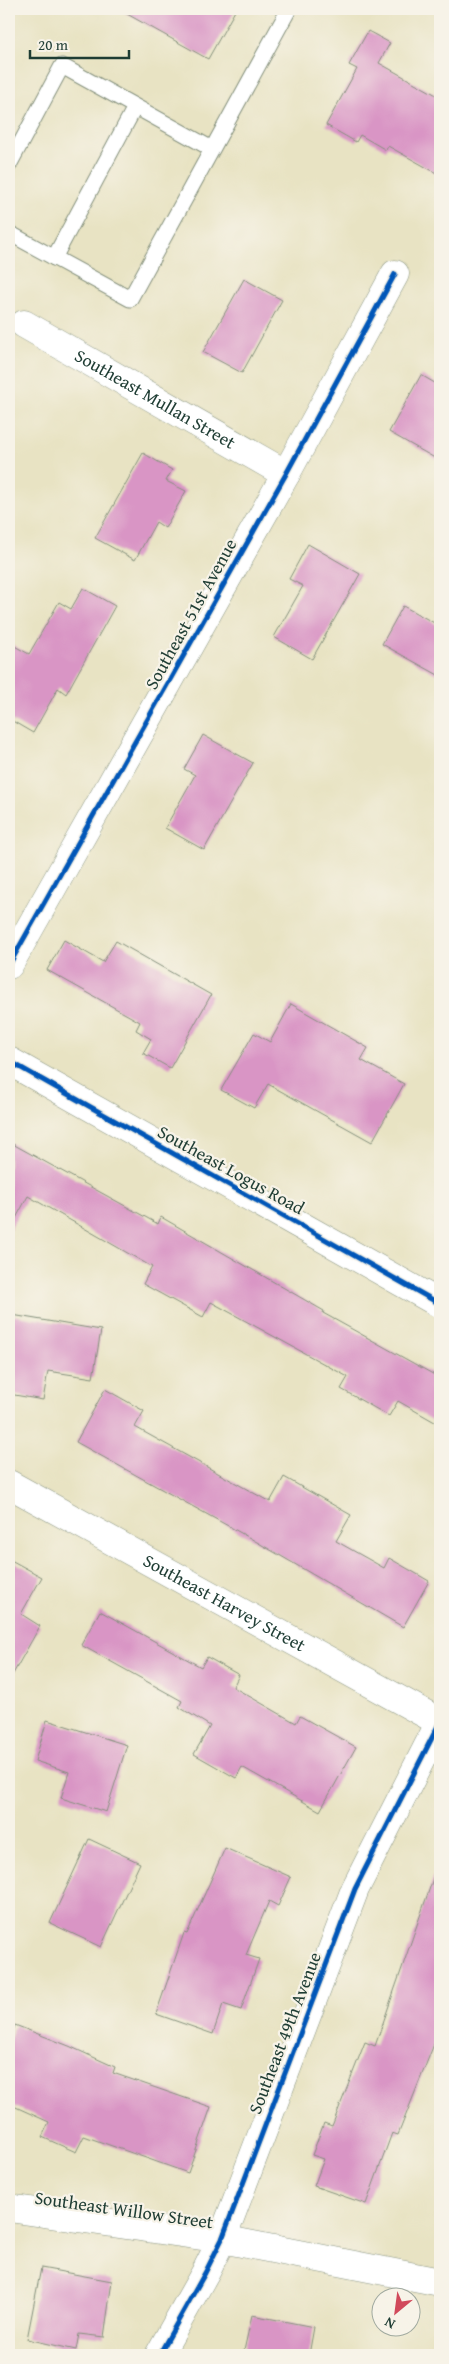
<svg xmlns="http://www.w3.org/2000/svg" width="449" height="2364" font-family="'Gentium Book Plus',serif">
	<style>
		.building { fill: #d995c5 }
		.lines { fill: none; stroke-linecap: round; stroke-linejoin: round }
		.service-casing { stroke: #84907c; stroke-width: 17 }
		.minor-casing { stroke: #84907c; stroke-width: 29 }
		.service { stroke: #fff; stroke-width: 15 }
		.minor { stroke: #fff; stroke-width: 28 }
		.cycleway-casing { stroke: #f7f3e8; stroke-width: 8 }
		.cycleway { stroke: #0057b8; stroke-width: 5 }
		.labels { text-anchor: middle; stroke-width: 4.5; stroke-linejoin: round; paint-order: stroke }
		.street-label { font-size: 18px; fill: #1f3d34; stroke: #f7f3e8 }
	</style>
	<rect width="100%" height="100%" fill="#f7f3e8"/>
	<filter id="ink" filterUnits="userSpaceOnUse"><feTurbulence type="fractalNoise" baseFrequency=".02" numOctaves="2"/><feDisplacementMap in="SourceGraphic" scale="10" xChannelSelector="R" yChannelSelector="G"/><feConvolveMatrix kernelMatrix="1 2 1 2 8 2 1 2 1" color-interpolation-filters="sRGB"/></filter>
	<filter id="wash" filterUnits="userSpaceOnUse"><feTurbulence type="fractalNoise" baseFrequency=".0096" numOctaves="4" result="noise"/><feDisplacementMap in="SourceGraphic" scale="20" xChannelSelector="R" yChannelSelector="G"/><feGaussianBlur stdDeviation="1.12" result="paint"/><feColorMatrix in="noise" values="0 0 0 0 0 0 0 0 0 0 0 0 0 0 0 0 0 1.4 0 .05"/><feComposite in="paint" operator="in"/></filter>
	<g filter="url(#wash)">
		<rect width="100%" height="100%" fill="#e8e3c3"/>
		<g id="blocks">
			<!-- building -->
			<g class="building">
				<polygon points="118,9 236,9 208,59"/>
				<polygon points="368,31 390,43 379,63 440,97 440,175 388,146 386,150 360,135 356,142 326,125 357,69 349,65"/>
				<polygon points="244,279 282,300 242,373 203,352"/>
				<polygon points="421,375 440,386 440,461 389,432"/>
				<polygon points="143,453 172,470 166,481 186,491 165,528 156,522 135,560 95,538"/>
				<polygon points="308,544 360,574 312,659 274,637 303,586 289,579"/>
				<polygon points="83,588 115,606 66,694 58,688 33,733 9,719 9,643 29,654 59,602 71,609"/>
				<polygon points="403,606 440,626 440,676 382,644"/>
				<polygon points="203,735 253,763 204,850 165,828 195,775 184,769"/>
				<polygon points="64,940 103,962 116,941 211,995 170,1068 143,1053 151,1039 136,1030 140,1022 47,970"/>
				<polygon points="291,1004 368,1048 361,1060 404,1084 372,1142 268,1084 254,1108 221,1090 254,1033 270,1042"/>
				<polygon points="9,1142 158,1224 161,1217 324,1311 323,1313 440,1378 440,1425 398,1401 389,1416 341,1389 348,1377 211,1302 203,1317 143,1284 152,1267 28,1196 9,1231"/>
				<polygon points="12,1315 101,1330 93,1378 48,1371 43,1400 9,1394 9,1334"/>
				<polygon points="105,1389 144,1411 135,1427 270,1502 284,1477 351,1515 336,1541 384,1568 389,1558 429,1581 403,1627 250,1538 76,1442"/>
				<polygon points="9,1559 42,1577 21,1614 40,1626 9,1681"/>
				<polygon points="100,1611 201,1667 207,1657 239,1675 233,1687 296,1723 300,1716 356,1747 320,1811 242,1767 236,1778 194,1754 210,1726 179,1707 182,1701 81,1645"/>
				<polygon points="47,1720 127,1745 106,1812 61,1798 69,1772 35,1761"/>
				<polygon points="89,1839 140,1863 101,1947 50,1923"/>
				<polygon points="225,1848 291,1877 278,1906 269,1901 246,1955 259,1959 241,2010 223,2004 213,2034 156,2014 184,1933 187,1934"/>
				<polygon points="436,1870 440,1871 440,2029 398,2135 392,2133 366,2204 314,2186 324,2159 312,2155 324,2123 332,2126 365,2042 375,2046"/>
				<polygon points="15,2025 69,2046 115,2067 113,2073 211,2107 188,2173 84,2136 76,2152 42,2137 49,2122 9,2104 9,2042"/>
				<polygon points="41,2268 112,2281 104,2337 79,2334 76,2350 27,2339"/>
				<polygon points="252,2315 314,2327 309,2355 243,2355"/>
			</g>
		</g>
	</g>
	<g filter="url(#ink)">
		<use href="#blocks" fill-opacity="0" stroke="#84907c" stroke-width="1"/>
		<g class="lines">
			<!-- service casing -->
			<g class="service-casing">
				<g id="service">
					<polyline points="9,165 62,66 212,149"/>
					<polyline points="9,233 130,299 289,9"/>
					<polyline points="54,258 135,107"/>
				</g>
			</g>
			<!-- minor casing -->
			<g class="minor-casing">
				<g id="minor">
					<path id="s1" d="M 24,324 L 286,474"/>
					<polyline points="9,965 286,474 395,274"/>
					<polyline points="9,1061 440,1304"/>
					<path id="s2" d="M 9,1484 L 440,1722"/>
					<polyline points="9,2208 222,2239 440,2282"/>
					<polyline points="159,2355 205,2273 222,2239 355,1889 440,1722"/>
				</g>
			</g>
			<!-- service -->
			<use href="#service" class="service"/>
			<!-- minor -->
			<use href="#minor" class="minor"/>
			<!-- cycleway casing -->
			<g class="cycleway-casing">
				<g id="cycleway">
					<polyline points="9,965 286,474 395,274"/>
					<polyline points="9,1061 440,1304"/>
					<polyline points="159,2355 205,2273 222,2239 355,1889 440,1722"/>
				</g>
			</g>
			<!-- cycleway -->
			<use href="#cycleway" class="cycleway"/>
		</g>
	</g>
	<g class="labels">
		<!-- street labels -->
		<g class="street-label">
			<text dy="6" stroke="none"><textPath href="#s1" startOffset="151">Southeast Mullan Street</textPath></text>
			<text transform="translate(191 614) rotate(-61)" y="6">Southeast 51st Avenue</text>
			<text transform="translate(231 1170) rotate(29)" y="6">Southeast Logus Road</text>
			<text dy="6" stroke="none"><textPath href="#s2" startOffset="246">Southeast Harvey Street</textPath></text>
			<text transform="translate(285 2033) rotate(-69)" y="6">Southeast 49th Avenue</text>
			<text transform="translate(124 2210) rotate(8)" y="6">Southeast Willow Street</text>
		</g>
	</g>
	<!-- margin -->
	<rect width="449" height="2364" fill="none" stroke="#f7f3e8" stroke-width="30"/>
	<!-- north arrow -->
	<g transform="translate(396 2312) rotate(209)"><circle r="24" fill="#f7f3e8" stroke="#a1aaa0"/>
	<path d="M0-4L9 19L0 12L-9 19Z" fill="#d1495b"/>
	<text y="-8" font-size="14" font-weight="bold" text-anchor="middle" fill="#1f3d34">N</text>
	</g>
	<!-- scale -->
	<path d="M30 50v8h99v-8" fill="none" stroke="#1f3d34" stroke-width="2.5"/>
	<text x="38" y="50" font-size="15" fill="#1f3d34" stroke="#f7f3e8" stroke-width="4" paint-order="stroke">20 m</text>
</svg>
